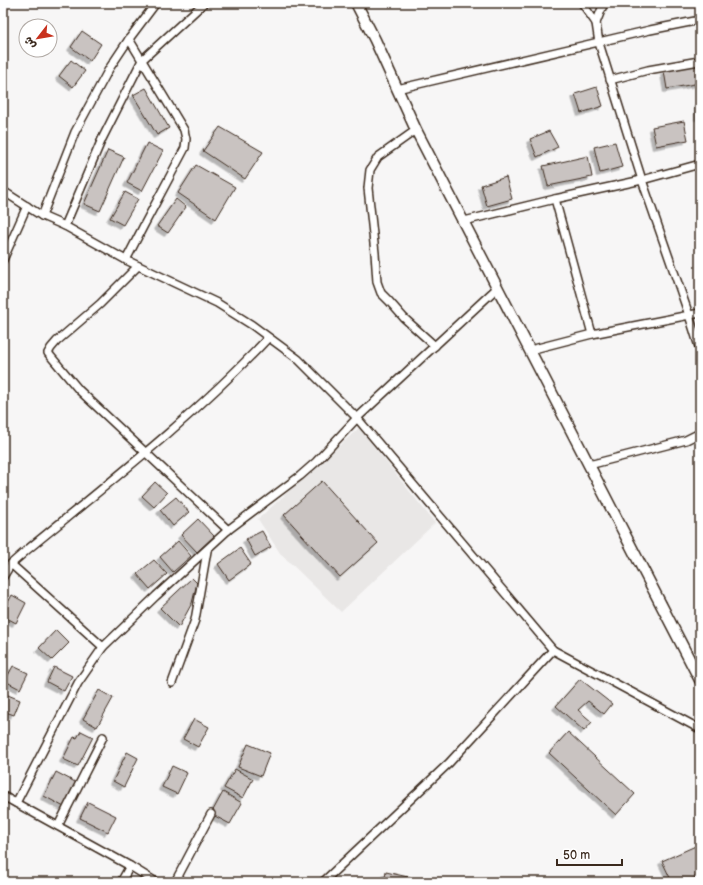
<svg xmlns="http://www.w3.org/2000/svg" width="703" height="885" font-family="'Balsamiq Sans','Playpen Sans Arabic',sans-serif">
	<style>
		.built { fill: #e9e7e6 }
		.building { fill: #c9c3c1; stroke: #3b2a1e; filter: url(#shadow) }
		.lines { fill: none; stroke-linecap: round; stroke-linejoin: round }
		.street-casing { stroke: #3b2a1e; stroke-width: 10 }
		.secondary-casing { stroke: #3b2a1e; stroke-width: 13 }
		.street { stroke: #fff; stroke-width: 7 }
		.secondary { stroke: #fff; stroke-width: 10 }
	</style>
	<defs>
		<filter id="shadow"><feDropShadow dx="-3.5" dy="3.5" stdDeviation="0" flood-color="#0004"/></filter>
	</defs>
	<rect width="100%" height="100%" fill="#f7f6f6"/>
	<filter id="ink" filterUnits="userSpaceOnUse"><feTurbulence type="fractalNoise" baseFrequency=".025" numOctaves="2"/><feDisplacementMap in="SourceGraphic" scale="8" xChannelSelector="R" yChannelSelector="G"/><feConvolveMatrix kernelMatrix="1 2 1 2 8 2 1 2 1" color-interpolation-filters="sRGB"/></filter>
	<g filter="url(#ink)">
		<!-- built -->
		<polygon class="built" points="359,428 435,523 341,612 280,553 258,519"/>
		<!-- building -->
		<g class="building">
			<polygon points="82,31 101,44 90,61 71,47"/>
			<polygon points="71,60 85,71 73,87 59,76"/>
			<polygon points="700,64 700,83 667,89 664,71"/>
			<polygon points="597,87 603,106 581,113 575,94"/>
			<polygon points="146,88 169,128 157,135 133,95"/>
			<polygon points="700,101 700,117 698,117 698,102"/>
			<polygon points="684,121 688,140 656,146 652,127"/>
			<polygon points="220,127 263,152 245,179 203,151"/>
			<polygon points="549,131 558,147 537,157 530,139"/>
			<polygon points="615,142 622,167 600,173 594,147"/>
			<polygon points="147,143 163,151 142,191 127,183"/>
			<polygon points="108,150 124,157 100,211 84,204"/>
			<polygon points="588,156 592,177 548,186 543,166"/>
			<polygon points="196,165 235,187 216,219 178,193"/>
			<polygon points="506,177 512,199 487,206 481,185"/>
			<polygon points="125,192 138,199 123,225 110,218"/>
			<polygon points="176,199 186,207 168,233 157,226"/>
			<polygon points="322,481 378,543 340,577 284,515"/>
			<polygon points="155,482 167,493 154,507 142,496"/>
			<polygon points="176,497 189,512 173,526 160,510"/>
			<polygon points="198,519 214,536 197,552 181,535"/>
			<polygon points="262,531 271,547 255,556 246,539"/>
			<polygon points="178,541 191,556 173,572 160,557"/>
			<polygon points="240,548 251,564 229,580 218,564"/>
			<polygon points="154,560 167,574 150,589 137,574"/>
			<polygon points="192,578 197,583 192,603 179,627 160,608"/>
			<polygon points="12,595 26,603 16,623 3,616 3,612"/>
			<polygon points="56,630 69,643 52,660 39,648"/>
			<polygon points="13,666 28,673 20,689 5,681"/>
			<polygon points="54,667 72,676 64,691 47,682"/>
			<polygon points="580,679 612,704 604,714 588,701 578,710 592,722 584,731 556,706"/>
			<polygon points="99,690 113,698 97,727 83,719"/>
			<polygon points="3,693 20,700 14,715 3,711"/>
			<polygon points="194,719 209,727 198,747 183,739"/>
			<polygon points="81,731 93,737 78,766 63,759 74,737 77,738"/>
			<polygon points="568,732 635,794 616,815 549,753"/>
			<polygon points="248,744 270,753 261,776 238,767"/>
			<polygon points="127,752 138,758 124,787 113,781"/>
			<polygon points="172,766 187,773 177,794 162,787"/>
			<polygon points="235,769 253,779 243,798 224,788"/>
			<polygon points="56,772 77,783 64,807 44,796"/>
			<polygon points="223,792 242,803 230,824 211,814"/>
			<polygon points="88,802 116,816 108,832 80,818"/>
			<polygon points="700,844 700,876 684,882 672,882 662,861"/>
			<polygon points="386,872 430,882 384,882"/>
		</g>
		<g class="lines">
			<!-- street casing -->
			<g class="street-casing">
				<g id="street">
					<polyline points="582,3 596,23"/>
					<polyline points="604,3 596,23 599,43 642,180 689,315 700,350"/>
					<polyline points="610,80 648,70 699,61"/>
					<polyline points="397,89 650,30 700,20"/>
					<polyline points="416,130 378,157 370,170 368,188 375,253 377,282 381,293 389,301 404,318 435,346"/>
					<polyline points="3,191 42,216 65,226 126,260 217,303 252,325 298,359 357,418 553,650 700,729"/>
					<polyline points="555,199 592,334"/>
					<polyline points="42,216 75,132 109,69 129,39 156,3"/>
					<polyline points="464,221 555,199 642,180 700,164"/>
					<polyline points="65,226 102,139 142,60 204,3"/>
					<polyline points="3,260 27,206"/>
					<polyline points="126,260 143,227 185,148 186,139 184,130 129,39"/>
					<polyline points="138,266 100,304 57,341 51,348 48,353 79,390 228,530"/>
					<polyline points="530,350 592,334 700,313"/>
					<polyline points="589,465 686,440 700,433"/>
					<polyline points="11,564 103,647"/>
					<path d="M 3,577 L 11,564 L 27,550 C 110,482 195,416 268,338"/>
					<polyline points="172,683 195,620 207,551"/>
					<polyline points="3,796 130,866 156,882"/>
					<polyline points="16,803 78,683 103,647 156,596 228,530 300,476 316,462 357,418 497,288"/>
					<polyline points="58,826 103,737"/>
					<polyline points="121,882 130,866"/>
					<polyline points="175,882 211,814"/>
					<polyline points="323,882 449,763 553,650"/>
				</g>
			</g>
			<!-- secondary casing -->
			<g class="secondary-casing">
				<polyline id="secondary" points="356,3 375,40 416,130 700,680"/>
			</g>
			<!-- street -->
			<use href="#street" class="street"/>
			<!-- secondary -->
			<use href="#secondary" class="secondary"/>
		</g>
	</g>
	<!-- margin -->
	<rect width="703" height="885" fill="none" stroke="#fff" stroke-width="16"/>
	<rect x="8" y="8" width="687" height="869" fill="none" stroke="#3b2a1e" stroke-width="1.5" filter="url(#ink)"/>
	<!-- north arrow -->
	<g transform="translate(38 38) rotate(239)"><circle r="19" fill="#ffffff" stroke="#b1aaa5"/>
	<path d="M0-3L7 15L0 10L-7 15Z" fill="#c8321e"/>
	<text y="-6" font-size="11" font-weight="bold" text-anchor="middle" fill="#3b2a1e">ش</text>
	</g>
	<!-- scale -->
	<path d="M557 859v6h65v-6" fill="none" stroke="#3b2a1e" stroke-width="2"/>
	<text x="563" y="859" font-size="12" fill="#3b2a1e" stroke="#ffffff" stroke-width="3" paint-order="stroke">50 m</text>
</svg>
